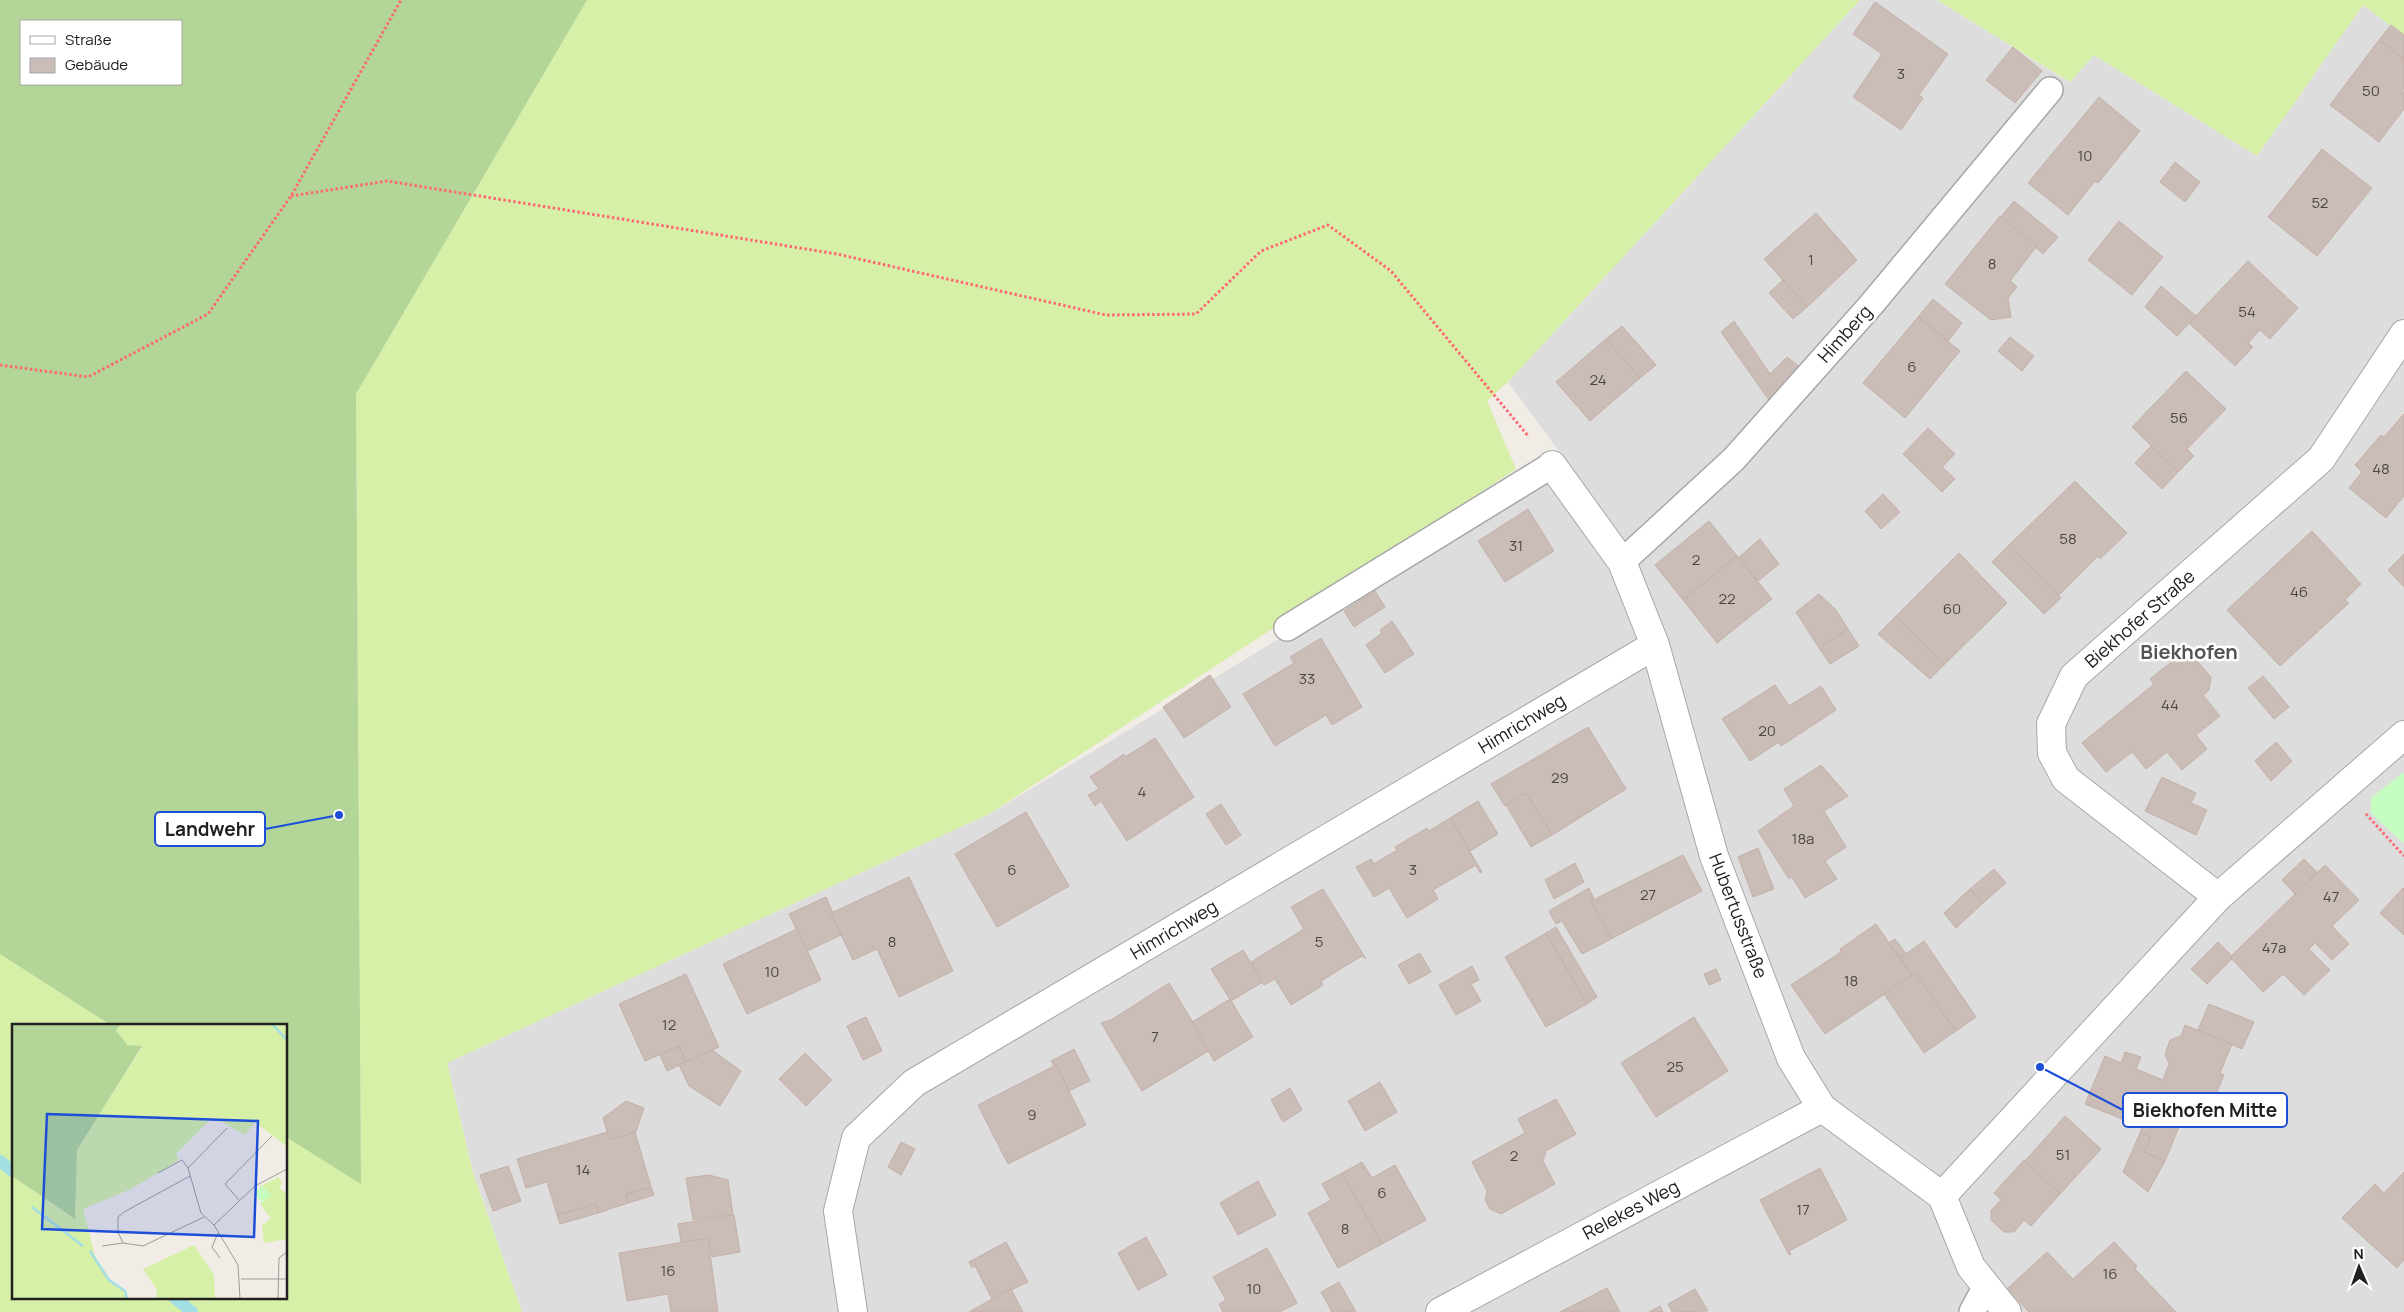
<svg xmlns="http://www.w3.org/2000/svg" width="2404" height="1312" font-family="Manrope,sans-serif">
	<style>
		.residential { fill: #dedddd }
		.grass { fill: #d7f0a8 }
		.forest { fill: #b3d597; fill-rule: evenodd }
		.park { fill: #c5fec0 }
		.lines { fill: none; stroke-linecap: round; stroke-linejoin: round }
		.stream { stroke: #a2dfe3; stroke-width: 12 }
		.building { fill: #cabdb8; stroke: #c5afa7 }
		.service-casing { stroke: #a7a7a7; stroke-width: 28 }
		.minor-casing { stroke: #a7a7a7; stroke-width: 30 }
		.path { stroke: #ff6973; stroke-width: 3; stroke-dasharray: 2.5 2.5; stroke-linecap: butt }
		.service { stroke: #fff; stroke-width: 25 }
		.minor { stroke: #fff; stroke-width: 28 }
		.labels { text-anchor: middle; stroke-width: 5; stroke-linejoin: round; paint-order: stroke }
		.number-label { font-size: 15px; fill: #4a4746 }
		.street-label { font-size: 18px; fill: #202020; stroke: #fff }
		.quarter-label { font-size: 20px; font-weight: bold; fill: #535353; stroke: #fff }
		.inset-river { fill: none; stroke: #a2dfe3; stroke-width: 2.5 }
		.inset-road { fill: none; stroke: #9e9a97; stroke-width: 1 }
		.view { fill: #1d4ed8; fill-opacity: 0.15; stroke: #1d4ed8; stroke-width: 2.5 }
		.inset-edge { fill: none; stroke: #202020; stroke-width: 2.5 }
		.leader { fill: none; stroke: #1d4ed8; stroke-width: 2 }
		.callout-dot { fill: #1d4ed8; stroke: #fff; stroke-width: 2 }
		.callout { fill: #fff; stroke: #1d4ed8; stroke-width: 2 }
		.callout-label { font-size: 19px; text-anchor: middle; font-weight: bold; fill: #202020 }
	</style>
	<rect width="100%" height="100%" fill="#f2ece6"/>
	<!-- residential -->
	<polygon class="residential" points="1860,0 1937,0 2069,82 2094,55 2257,156 2363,5 2404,36 2404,1312 522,1312 473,1172 447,1063 991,813 1568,464 1508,382"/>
	<!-- grass -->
	<g class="grass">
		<polygon points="587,0 1860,0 1508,382 1487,401 1516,469 991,813 447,1063 473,1173 522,1312 0,1312 0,954 112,1026 14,1026 14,1298 286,1298 286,1137 361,1183 356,394"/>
		<polygon points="1937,0 2404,0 2404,36 2363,5 2257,156 2094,55 2070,82"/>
	</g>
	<!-- forest -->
	<path class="forest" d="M 0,0 L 587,0 L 356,394 L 361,1184 L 286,1137 L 286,1026 L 112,1026 L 0,954 ZM 21,21 L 181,21 L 181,84 L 21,84 Z"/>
	<!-- park -->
	<polygon class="park" points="2404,772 2404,844 2371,813 2371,798"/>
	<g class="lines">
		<!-- stream -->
		<g class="stream">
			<polyline points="0,1161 14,1172"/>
			<polyline points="175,1298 192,1312"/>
		</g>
	</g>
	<!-- building -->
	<g class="building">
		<polygon points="1875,2 1948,54 1919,95 1923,98 1901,130 1853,97 1882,54 1853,34"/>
		<polygon points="2391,25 2404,35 2404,59 2379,40"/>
		<polygon points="2379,40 2404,59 2404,88 2402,91 2404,92 2404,109 2379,142 2330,105"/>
		<polygon points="2013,47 2042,71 2015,103 1986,80"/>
		<polygon points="2099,97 2140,131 2098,183 2095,181 2068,215 2028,183"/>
		<polygon points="2322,149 2372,188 2317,256 2268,217"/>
		<polygon points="2175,162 2200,182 2185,202 2160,182"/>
		<polygon points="2014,201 2058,237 2043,254 2001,217"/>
		<polygon points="1816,213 1857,260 1807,307 1764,259"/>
		<polygon points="2000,216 2037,246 2010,281 2017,287 2008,298 2011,317 1991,320 1945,284"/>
		<polygon points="2119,221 2163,257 2132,295 2088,260"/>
		<polygon points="2248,261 2298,308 2270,339 2260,330 2248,343 2253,347 2235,366 2189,323"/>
		<polygon points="1783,280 1807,307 1793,319 1769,293"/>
		<polygon points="2161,286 2196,316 2177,336 2145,307"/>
		<polygon points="1933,299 1962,323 1948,341 1918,317"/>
		<polygon points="1918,317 1960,351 1905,418 1863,383"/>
		<polygon points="1734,321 1770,374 1787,357 1801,368 1771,403 1721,332"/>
		<polygon points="1622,326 1656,365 1640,378 1606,339"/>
		<polygon points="2010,337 2034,356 2022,371 1998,351"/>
		<polygon points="1606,339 1640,378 1590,421 1556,382"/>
		<polygon points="2186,371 2226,409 2187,449 2194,456 2178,472 2132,427"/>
		<polygon points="2404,414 2404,496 2386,518 2349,488 2362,472 2355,465 2381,435 2384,437"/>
		<polygon points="1928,428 1955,454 1942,467 1955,479 1942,492 1903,454"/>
		<polygon points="2151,446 2178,472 2162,489 2135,463"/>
		<polygon points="2075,481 2127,533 2100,559 2098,556 2058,596 2009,545"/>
		<polygon points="1883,494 1900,512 1881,529 1865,511"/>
		<polygon points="1528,509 1554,551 1505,582 1478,541"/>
		<polygon points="1709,521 1737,556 1683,600 1655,565"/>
		<polygon points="2312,531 2361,584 2345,600 2349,603 2280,666 2227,610"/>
		<polygon points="1760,539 1779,564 1758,581 1738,558"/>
		<polygon points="2009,545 2061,598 2044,614 1992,562"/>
		<polygon points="1959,553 2007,603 1944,665 1896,616"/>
		<polygon points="2404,554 2404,587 2388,570"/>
		<polygon points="1737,556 1772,599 1717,643 1683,600"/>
		<polygon points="1375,591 1385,607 1354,627 1344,611"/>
		<polygon points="1819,594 1836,610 1848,629 1819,648 1796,612"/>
		<polygon points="1896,616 1944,665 1930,679 1878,634"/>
		<polygon points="1392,621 1414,654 1385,673 1366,645 1382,633 1380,630"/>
		<polygon points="1848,629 1859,646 1830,664 1819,648"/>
		<polygon points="1321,638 1362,707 1332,725 1326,715 1275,746 1243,694 1294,663 1290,657"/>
		<polygon points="2191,654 2211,677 2209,690 2203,695 2220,716 2196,735 2207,749 2182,770 2167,752 2146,769 2132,752 2106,772 2082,743 2154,684 2150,679 2174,660 2177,664"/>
		<polygon points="1210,675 1231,707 1184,738 1163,707"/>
		<polygon points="2263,676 2289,707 2274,719 2248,688"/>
		<polygon points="1775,685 1789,706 1821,686 1836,710 1781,746 1779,742 1750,761 1722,719"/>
		<polygon points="1588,727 1626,789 1552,835 1526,793 1505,806 1491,784"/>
		<polygon points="1155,738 1194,797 1127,841 1101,801 1095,806 1088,795 1099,789 1090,777 1124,754 1125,757"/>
		<polygon points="2276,742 2292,761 2271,781 2255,761"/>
		<polygon points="1821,765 1848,796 1824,811 1846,847 1825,861 1837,879 1805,898 1792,877 1789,879 1758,831 1794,806 1784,789"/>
		<polygon points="2162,777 2196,793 2191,803 2207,810 2196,835 2145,811"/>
		<polygon points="1526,793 1552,835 1531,847 1506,805"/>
		<polygon points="1478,801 1498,834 1470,851 1450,818"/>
		<polygon points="1221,804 1241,835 1226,845 1206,814"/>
		<polygon points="1026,812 1069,886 997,927 955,854"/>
		<polygon points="1450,818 1482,872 1480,873 1476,865 1433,890 1438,899 1407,918 1389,888 1374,897 1356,867 1371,859 1374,864 1397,850 1395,847 1427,828 1429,831"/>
		<polygon points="1758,848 1774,889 1753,897 1738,857"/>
		<polygon points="1683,855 1702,891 1611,939 1591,901"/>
		<polygon points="2304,859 2317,872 2295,894 2282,880"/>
		<polygon points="1575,863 1584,882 1554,899 1545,880"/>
		<polygon points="2325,865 2359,900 2332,926 2349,944 2332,960 2315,943 2309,949 2330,970 2304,995 2283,974 2263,992 2230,957"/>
		<polygon points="1994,869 2006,883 1983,903 1970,889"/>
		<polygon points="909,877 953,971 899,997 877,949 853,960 831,913"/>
		<polygon points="1589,888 1594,899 1591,901 1611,939 1582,954 1562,921 1556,924 1549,911"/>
		<polygon points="2403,888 2404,889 2404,935 2380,913"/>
		<polygon points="1323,889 1366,959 1362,956 1321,981 1323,985 1291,1005 1275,979 1264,985 1251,962 1304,929 1291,907"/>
		<polygon points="1970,889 1983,903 1956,928 1944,913"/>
		<polygon points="826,897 833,913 831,913 841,935 807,951 789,914"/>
		<polygon points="1876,924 1912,976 1825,1034 1791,985 1841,952 1840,949"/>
		<polygon points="1556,927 1597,997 1587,1004 1546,933"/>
		<polygon points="797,929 821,980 747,1014 723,964"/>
		<polygon points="1546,933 1587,1004 1546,1027 1505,957"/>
		<polygon points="1895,939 1906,954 1900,958 1889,943"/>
		<polygon points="1924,941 1976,1017 1956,1031 1915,973 1912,976 1900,958"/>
		<polygon points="2218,942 2232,956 2232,959 2207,984 2191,969"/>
		<polygon points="1243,950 1263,982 1231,1001 1211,969"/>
		<polygon points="1420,953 1431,972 1409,984 1398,965"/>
		<polygon points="1472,966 1479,980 1471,984 1481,1001 1456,1015 1439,985"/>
		<polygon points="1716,969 1721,980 1709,985 1704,974"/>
		<polygon points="1915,973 1956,1031 1924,1053 1884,994"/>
		<polygon points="686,974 719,1047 686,1062 679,1046 645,1061 619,1004"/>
		<polygon points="1169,983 1210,1050 1142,1091 1101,1023 1111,1020"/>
		<polygon points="1230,999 1253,1037 1214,1061 1192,1022"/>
		<polygon points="2209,1004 2254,1022 2242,1049 2198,1030"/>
		<polygon points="866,1017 882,1051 863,1060 847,1026"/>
		<polygon points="1694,1017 1728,1071 1656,1117 1621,1063"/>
		<polygon points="2185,1025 2232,1044 2220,1073 2224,1075 2213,1101 2193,1093 2165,1161 2144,1152 2151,1137 2140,1133 2142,1127 2085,1104 2105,1056 2121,1063 2125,1052 2141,1057 2136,1069 2163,1080 2169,1064 2165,1054 2170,1040 2181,1036"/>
		<polygon points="679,1046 686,1062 667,1071 660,1055"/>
		<polygon points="1074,1049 1090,1081 1069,1091 1056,1065 1054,1066 1051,1061"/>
		<polygon points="712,1050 741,1071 720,1106 689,1086 679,1065"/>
		<polygon points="805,1053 832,1080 806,1106 779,1079"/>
		<polygon points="1056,1065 1086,1125 1008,1164 978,1105"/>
		<polygon points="1380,1082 1397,1112 1365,1131 1348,1101"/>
		<polygon points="1290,1088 1302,1110 1283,1122 1271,1100"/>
		<polygon points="1556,1099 1576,1134 1546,1151 1543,1161 1555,1184 1501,1214 1490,1209 1485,1200 1487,1191 1472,1162 1525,1133 1518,1119"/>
		<polygon points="626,1101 644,1108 635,1134 635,1132 610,1140 603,1118"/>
		<polygon points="2065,1116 2101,1149 2060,1194 2025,1161"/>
		<polygon points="607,1132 610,1140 635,1132 651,1187 626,1194 628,1203 598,1213 596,1204 557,1215 547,1182 526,1188 517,1159"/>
		<polygon points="2140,1133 2151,1137 2144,1152 2165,1161 2148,1192 2123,1172"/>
		<polygon points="901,1142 915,1149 901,1175 888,1167"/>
		<polygon points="2024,1160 2060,1194 2031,1226 2024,1220 2014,1232 2004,1232 1991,1220 1991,1210 2001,1200 1994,1193"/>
		<polygon points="1362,1162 1372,1178 1395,1165 1426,1220 1382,1244 1342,1173"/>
		<polygon points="508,1166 521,1201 493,1211 480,1175"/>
		<polygon points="1820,1168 1847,1220 1789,1251 1791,1254 1789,1255 1760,1200"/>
		<polygon points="2404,1172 2404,1260 2397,1268 2342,1218 2375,1184 2384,1193"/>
		<polygon points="1342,1173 1382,1244 1338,1268 1308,1213 1331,1200 1322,1184"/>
		<polygon points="709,1175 728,1180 733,1214 693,1220 686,1178"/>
		<polygon points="1258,1181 1276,1215 1238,1235 1220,1203"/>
		<polygon points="651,1187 654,1195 628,1203 626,1194"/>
		<polygon points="596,1204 598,1213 560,1224 557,1215"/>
		<polygon points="734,1215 740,1252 712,1257 708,1238 681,1242 678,1224"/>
		<polygon points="1146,1237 1167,1275 1138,1290 1118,1253"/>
		<polygon points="708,1238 718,1312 671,1312 668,1294 627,1301 619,1253"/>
		<polygon points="1006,1242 1028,1282 992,1299 975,1266 972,1268 969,1262"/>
		<polygon points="2114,1242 2137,1266 2135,1269 2176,1312 2029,1312 2007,1289 2047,1252 2073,1279"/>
		<polygon points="1267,1248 1297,1303 1280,1312 1223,1312 1219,1304 1226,1300 1213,1277"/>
		<polygon points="1339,1282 1356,1312 1332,1312 1321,1292"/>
		<polygon points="1607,1288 1620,1312 1560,1312"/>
		<polygon points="1011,1289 1023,1312 969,1312 992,1299"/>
		<polygon points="1695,1289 1708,1311 1672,1312 1668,1304"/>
		<polygon points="1660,1306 1663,1312 1649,1312"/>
	</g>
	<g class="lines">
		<!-- service casing -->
		<g class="service-casing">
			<g id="service">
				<polyline points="1622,562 1734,459 1871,305 2050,90"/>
				<polyline points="1287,628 1552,465"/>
				<polyline points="1972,1312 1986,1286"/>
			</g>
		</g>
		<!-- minor casing -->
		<g class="minor-casing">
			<g id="minor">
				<polyline points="1552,465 1622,562 1655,645 1714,856 1791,1058 1822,1108 1942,1196 1971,1267 2007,1312"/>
				<polyline points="2218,897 2066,779 2052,753 2051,724 2074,676 2321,459 2404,334"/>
				<polyline points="1942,1196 2218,897 2404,735"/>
				<polyline points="853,1312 838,1211 856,1138 914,1083 1655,645"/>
				<polyline points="1440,1312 1822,1108"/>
			</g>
		</g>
		<!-- path -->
		<g class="path">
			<polyline points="291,196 387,181 837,254 1106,315 1196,314 1261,251 1328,225 1391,271 1529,437"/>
			<polyline points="0,365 88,377 208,314 291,196 401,0"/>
			<polyline points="2366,814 2404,856"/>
		</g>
		<!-- service -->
		<use href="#service" class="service"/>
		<!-- minor -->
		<use href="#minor" class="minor"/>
	</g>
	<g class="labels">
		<!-- number labels -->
		<g class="number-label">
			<text x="1901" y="79">3</text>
			<text x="2371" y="96">50</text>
			<text x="2085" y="161">10</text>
			<text x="2320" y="208">52</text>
			<text x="1811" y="265">1</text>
			<text x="1992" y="269">8</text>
			<text x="2247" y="317">54</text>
			<text x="1912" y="372">6</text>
			<text x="1598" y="385">24</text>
			<text x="2179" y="423">56</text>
			<text x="2381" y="474">48</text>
			<text x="2068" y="544">58</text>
			<text x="1516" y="551">31</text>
			<text x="1696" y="565">2</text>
			<text x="2299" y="597">46</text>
			<text x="1727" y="604">22</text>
			<text x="1952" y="614">60</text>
			<text x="1307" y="684">33</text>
			<text x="2170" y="710">44</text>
			<text x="1767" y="736">20</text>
			<text x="1560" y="783">29</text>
			<text x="1142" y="797">4</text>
			<text x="1803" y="844">18a</text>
			<text x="1012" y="875">6</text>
			<text x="1413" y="875">3</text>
			<text x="1648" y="900">27</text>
			<text x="2331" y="902">47</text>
			<text x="892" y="947">8</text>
			<text x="1319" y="947">5</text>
			<text x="2274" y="953">47a</text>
			<text x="772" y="977">10</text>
			<text x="1851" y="986">18</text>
			<text x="669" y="1030">12</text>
			<text x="1155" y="1042">7</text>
			<text x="1675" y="1072">25</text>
			<text x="1032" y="1120">9</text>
			<text x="2063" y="1160">51</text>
			<text x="1514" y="1161">2</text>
			<text x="583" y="1175">14</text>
			<text x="1382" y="1198">6</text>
			<text x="1803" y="1215">17</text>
			<text x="1345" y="1234">8</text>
			<text x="668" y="1276">16</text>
			<text x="2110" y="1279">16</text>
			<text x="1254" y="1294">10</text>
		</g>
		<!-- street labels -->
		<g class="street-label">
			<text transform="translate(1845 334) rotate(-48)" y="6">Himberg</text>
			<text transform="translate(2140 619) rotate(-41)" y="6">Biekhofer Straße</text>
			<text transform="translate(1522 724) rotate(-31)" y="6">Himrichweg</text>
			<text transform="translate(1738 916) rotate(69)" y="6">Hubertusstraße</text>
			<text transform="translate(1174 930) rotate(-31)" y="6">Himrichweg</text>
			<text transform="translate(1631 1210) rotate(-28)" y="6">Relekes Weg</text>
		</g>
		<!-- quarter labels -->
		<g class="quarter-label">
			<text x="2189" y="659">Biekhofen</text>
		</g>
	</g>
	<!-- overview -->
	<g transform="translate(12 1024)">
		<rect width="275" height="275" fill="#f2ece6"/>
		<path d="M 110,0 L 275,0 L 275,123 L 243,98 L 233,111 L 201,93 L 164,130 L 167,136 L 119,165 L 71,185 L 84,235 L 100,260 L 115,269 L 115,275 L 0,275 L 0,152 L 63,195 L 65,126 L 130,23 L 115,21 L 104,6 ZM 267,153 L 270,160 L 267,163 L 275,171 L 275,215 L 252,219 L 250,202 L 259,194 L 248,180 L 259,171 L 249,162 ZM 182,221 L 202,251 L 203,275 L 176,275 L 174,272 L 173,275 L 144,275 L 145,266 L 131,245 Z" fill="#d7f0a8"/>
		<path d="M 0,0 L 110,0 L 104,6 L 115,21 L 130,22 L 65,126 L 63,195 L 0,152 Z" fill="#b3d597"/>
		<path d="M 249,162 L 259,171 L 251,179 L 241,169 Z" fill="#c5fec0"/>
		<path class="inset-river" d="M 260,0 L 275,16M 20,183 L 71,222M 78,227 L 97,256 L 113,267 L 115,275"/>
		<path class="inset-road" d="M 176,144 L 215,104M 146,149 L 170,136 L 176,144 L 189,189 L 202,201 L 226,241 L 228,275M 178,152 L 112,188 L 106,193 L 106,208 L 111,219 L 131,222 L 192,193M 227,176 L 213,160 L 260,112M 202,201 L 243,162 L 275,145M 206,209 L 200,223 L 208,234M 90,222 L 111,219M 229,255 L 275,255M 266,275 L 267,234 L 275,228"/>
		<path class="view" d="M 35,90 L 246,97 L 242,213 L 30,205 Z"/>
		<rect width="275" height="275" class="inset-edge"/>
	</g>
	<!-- callouts -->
	<path class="leader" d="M339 815L265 829M2040 1067L2123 1110"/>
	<g class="callout-dot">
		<circle cx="339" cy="815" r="5"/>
		<circle cx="2040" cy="1067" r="5"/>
	</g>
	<g class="callout">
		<rect x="155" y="812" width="110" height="34" rx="5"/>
		<rect x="2123" y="1093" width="164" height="34" rx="5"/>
	</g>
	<g class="callout-label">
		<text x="210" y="836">Landwehr</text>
		<text x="2205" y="1117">Biekhofen Mitte</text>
	</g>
	<!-- legend -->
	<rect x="20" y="20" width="162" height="65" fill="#ffffff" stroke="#a6a6a6"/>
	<rect x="30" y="36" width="25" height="8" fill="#ffffff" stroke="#a6a6a6"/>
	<text x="65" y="45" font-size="15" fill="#202020">Straße</text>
	<rect x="30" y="58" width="25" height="15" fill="#cabdb8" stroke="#a6a6a6"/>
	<text x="65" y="70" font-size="15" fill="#202020">Gebäude</text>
	<!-- north arrow -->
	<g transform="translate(2359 1267) rotate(358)" stroke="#ffffff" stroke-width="4" paint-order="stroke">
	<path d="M0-4L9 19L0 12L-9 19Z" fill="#202020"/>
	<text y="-8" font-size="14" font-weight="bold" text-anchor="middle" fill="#202020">N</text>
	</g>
</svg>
